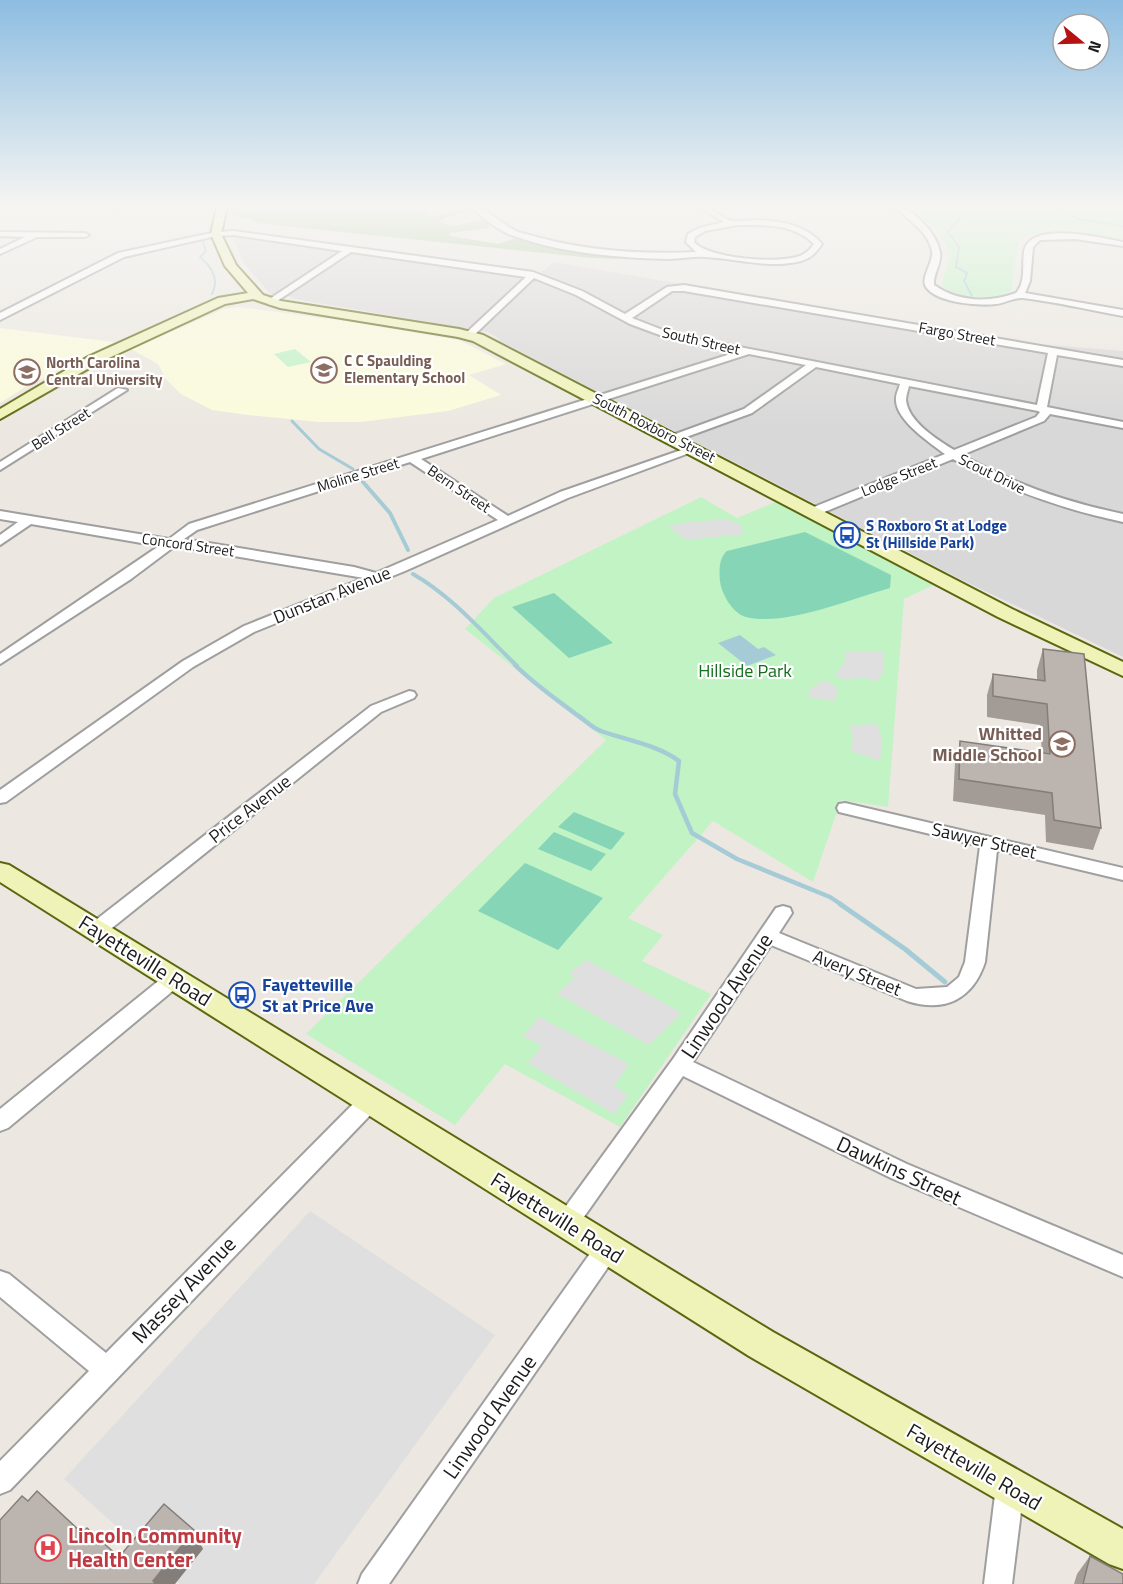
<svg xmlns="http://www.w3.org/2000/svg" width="1123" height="1584" font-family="'Titillium Web',sans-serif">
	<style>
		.residential { fill: #d9d8d8 }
		.education { fill: #fbfbdb }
		.forest { fill: #a7c899 }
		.park { fill: #c1f3c5 }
		.pitch { fill: #85d5b6 }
		.parking { fill: #dfdfdf }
		.water { fill: #a5cbd6 }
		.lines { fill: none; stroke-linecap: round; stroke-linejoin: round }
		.stream-far4 { stroke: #a5cbd6; stroke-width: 2 }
		.stream-far3 { stroke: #a5cbd6; stroke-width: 3 }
		.stream-far2 { stroke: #a5cbd6; stroke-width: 4 }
		.stream-far1 { stroke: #a5cbd6; stroke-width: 4.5 }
		.stream { stroke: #a5cbd6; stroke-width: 5 }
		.street-casing { stroke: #9f9f9f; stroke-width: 4 }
		.secondary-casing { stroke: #5c660e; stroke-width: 4 }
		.street { fill: #fff; fill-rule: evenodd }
		.secondary { fill: #f0f3b8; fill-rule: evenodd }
		.wall { fill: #a29b96 }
		.shaded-wall { fill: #847e7a }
		.building { fill: #bcb4ae; stroke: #847e7a; stroke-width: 1.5 }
		.labels { text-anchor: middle; stroke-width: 4.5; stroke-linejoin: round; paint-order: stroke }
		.far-street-label { font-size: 15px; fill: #1b1b1b; stroke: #fff }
		.far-education-label { font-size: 15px; font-weight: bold; fill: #785e54; stroke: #fff; text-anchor: start }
		.far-transit-label { font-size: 15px; font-weight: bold; fill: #164399; stroke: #fff; text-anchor: start }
		.street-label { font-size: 18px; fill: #1b1b1b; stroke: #fff }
		.park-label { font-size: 18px; fill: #146e1c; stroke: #fff }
		.education-label { font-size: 18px; font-weight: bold; fill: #785e54; stroke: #fff; text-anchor: end }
		.transit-label { font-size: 18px; font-weight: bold; fill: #164399; stroke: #fff; text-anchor: start }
		.near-street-label { font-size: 21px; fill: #1b1b1b; stroke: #fff }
		.near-health-label { font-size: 21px; font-weight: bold; fill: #be3a42; stroke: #fff; text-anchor: start }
	</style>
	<rect width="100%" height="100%" fill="#ece8e1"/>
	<!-- residential -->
	<polygon class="residential" points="235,237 513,274 523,270 540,273 554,262 1024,343 1123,351 1123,657 962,580 498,340 500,339 487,332 295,299 281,293 271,295 244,263 233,239"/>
	<!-- education -->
	<g class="education">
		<polygon points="239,307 345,321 459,340 506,364 469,375 501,395 448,411 361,422 319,422 248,415 212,410 181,394 166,379 158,364 131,349 224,309"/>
		<polygon points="0,328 114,342 27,386 0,403"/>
	</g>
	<!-- forest -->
	<polygon class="forest" points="230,206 433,206 419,211 431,217 459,209 470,209 470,211 445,218 439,222 452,226 485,220 488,223 489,228 449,233 450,236 498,244 519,237 619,256 618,259 592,258 256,223 253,220 233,216 229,210"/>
	<!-- park -->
	<g class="park">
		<path d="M 909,206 L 1123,206 L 1123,241 C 1099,237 1035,222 1018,242 L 1011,290 C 995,303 957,300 942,286 C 942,276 948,267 949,258 C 950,238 922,219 909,206 Z"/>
		<polygon points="295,349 311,362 288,367 274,354"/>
		<polygon points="701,497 737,518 778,501 933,585 904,599 888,807 841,800 813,882 713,821 628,918 663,935 642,961 711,994 620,1127 505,1064 455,1125 306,1034 606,740 465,629 494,598"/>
	</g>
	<!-- pitch -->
	<g class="pitch">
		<path d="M 805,532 L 891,575 L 890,588 C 851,599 784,627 746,617 C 733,614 721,593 720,581 C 719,570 719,558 727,551 Z"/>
		<polygon points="554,593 613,643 569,658 512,607"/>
		<polygon points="574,812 625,833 611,850 558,827"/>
		<polygon points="554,832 606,854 591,871 538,849"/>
		<polygon points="525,863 603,898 558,950 478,911"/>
	</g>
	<!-- parking -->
	<g class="parking">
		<polygon points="731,519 733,523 740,523 744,534 686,540 668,526 689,522"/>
		<polygon points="884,651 884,671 876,682 867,678 842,679 835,674 844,664 846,652"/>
		<polygon points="825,680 838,688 835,701 808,697 811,688"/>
		<polygon points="877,724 882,739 880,761 851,751 853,736 849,725"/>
		<polygon points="587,960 682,1013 649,1045 557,994 574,978 570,972"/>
		<polygon points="539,1017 629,1064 614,1086 628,1095 614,1114 528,1063 542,1046 523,1036"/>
		<polygon points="310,1211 495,1335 314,1584 180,1584 64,1479"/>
	</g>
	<!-- water -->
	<polygon class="water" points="740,635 758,649 764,647 776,655 747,666 718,643"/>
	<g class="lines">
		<!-- stream-far4 -->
		<g class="stream-far4">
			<polyline points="970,206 948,232 959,247 956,267 967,273 964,281 972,296"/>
			<polyline points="1053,206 1078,219 1123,226"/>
			<polyline points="230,213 233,206"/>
			<path d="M 203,242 L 206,251 L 200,257 C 212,267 220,279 212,294"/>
		</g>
		<!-- stream-far3 -->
		<polyline class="stream-far3" points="292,421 319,449 353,469"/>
		<!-- stream-far2 -->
		<g class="stream-far2">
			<polyline points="363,482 390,513 408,550"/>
			<path d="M 413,574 C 453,597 484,634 517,666"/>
		</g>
		<!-- stream-far1 -->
		<path class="stream-far1" d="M 515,665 C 534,684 556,699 577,715 C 585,720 592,728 601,731 C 626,740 658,745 679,761 L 675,794 L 692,833 L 737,859 L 830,897 L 842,905"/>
		<!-- stream -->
		<polyline class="stream" points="840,904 905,949 945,982"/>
		<!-- street casing -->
		<g class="street-casing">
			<g id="street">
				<polygon points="110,206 118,206 119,208 115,210"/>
				<path d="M 470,206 C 488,206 503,228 522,233 C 578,250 639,255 696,252 L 686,242 L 688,234 L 699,228 L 724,222 L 698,206 C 713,206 720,219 733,221 C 740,222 749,220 757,220 C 781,221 806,225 822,244 C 816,252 812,258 801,261 C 770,269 738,259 706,257 C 694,256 682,259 669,259 C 618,258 560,253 511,235 C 496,229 482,217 470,206 ZM 737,225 C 763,225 794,223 814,244 C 810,250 806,253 800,256 C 778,264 709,259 694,242 L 695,237 L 705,231 Z"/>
				<path d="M 894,206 C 912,206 937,234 940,252 C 942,264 933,273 934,285 C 958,302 989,303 1016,293 C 1026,282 1022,266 1024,252 C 1029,220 1101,238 1123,242 L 1123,246 L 1075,239 L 1040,240 L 1033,247 L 1030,281 L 1025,293 L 1123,310 L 1123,316 C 1090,310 1056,302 1023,298 C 1015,297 1005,303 996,304 C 979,306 937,303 926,287 C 920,278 934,262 932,251 C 928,231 907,219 894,206 Z"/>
				<path d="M 234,231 L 533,272 L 582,291 L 625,314 L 667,287 L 684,285 L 1123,360 L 1123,366 L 1057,355 L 1047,407 L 1123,422 L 1123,428 L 1050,414 L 1044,421 L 962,455 C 1013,484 1066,502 1123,514 L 1123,522 C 1063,509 1006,490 953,459 L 817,515 L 809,515 L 809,509 L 945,454 C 930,443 894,419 896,398 C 896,394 899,388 900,384 L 816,367 L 752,413 L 678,440 L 670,440 L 670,436 L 744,409 L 806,365 L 749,354 L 421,459 L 508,516 L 560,492 L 690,447 L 698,447 L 700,449 L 568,498 L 405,571 L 254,632 L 193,667 L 6,802 L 0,803 L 0,790 L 183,661 L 244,626 L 364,578 L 175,546 L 131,579 L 0,664 L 0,654 L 159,546 L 31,524 L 0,545 L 0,535 L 18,522 L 0,519 L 0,511 L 169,539 L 189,524 L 737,352 L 668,338 L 630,324 L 576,295 L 534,278 L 472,337 L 466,337 L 466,333 L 526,277 L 351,252 L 271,305 L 268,304 L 268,300 L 342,251 L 234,235 L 216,236 L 124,257 L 0,320 L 0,313 L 118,253 L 216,232 ZM 672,291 L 684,291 L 1048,353 L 1037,405 L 673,334 L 632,318 ZM 909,386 L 1038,411 L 1040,412 L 1036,417 L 954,450 C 938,440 908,422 906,400 C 906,396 908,390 909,386 ZM 410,462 L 498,520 L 376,573 L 354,567 L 184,539 L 197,530 Z"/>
				<polygon points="0,232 85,233 89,235 85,237 37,237 0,254 0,249 25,237 0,236"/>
				<polygon points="118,388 127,390 0,470 0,462"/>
				<polygon points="409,691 414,692 416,695 414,698 381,712 102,936 95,938 88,936 86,931 88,926 371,706"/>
				<path d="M 845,803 L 1123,868 L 1123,880 L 997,850 L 985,962 C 973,999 945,1013 907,1001 L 771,945 L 693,1062 L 907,1164 L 1123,1255 L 1123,1277 L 891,1178 L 683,1076 L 574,1231 L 566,1235 L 558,1231 L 554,1224 L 558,1217 L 673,1059 L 776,908 L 783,906 L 790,908 L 792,913 L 779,933 L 916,989 L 947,987 L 959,977 L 965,962 L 980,846 L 839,812 L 837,808 L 839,804 Z"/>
				<polygon points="174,972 181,974 184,979 181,984 8,1128 0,1131 0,1109 167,974"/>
				<polygon points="369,1093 377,1096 380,1102 377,1108 10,1490 0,1494 0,1461 89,1371 0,1297 0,1271 9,1274 106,1353 361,1096"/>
				<polygon points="607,1238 615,1241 619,1249 615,1257 389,1584 358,1584 362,1574 599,1241"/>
				<polygon points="1010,1473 1020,1477 1024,1487 1012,1584 984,1584 996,1487 1000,1477"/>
			</g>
		</g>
		<!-- secondary casing -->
		<g class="secondary-casing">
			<g id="secondary">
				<polygon points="217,206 227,206 221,234 236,265 263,295 281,301 459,329 483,335 1012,609 1123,662 1123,676 998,617 473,341 458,337 280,308 253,299 225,304 98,363 0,419 0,409 88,357 218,298 248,293 225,266 211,234"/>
				<polygon points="0,863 9,865 773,1332 1123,1529 1123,1569 1109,1564 749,1356 0,882"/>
			</g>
		</g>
		<!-- street -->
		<use href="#street" class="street"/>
		<!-- secondary -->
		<use href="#secondary" class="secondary"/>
	</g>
	<!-- wall -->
	<g class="wall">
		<polygon points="1043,649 1101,828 1093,850 1046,842 1045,815 953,801 955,762 960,741 1042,753 1040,725 987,717 987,695 993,674 1037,680 1037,670"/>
		<polygon points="1090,1556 1123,1584 1074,1584 1077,1574"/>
	</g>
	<!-- shaded-wall -->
	<polygon class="shaded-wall" points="194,1530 203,1549 175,1584 155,1584 153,1581"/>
	<!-- building -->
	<g class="building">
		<polygon points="1043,649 1084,654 1101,828 1054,820 1052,793 959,779 960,741 1050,754 1047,704 993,696 993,674 1045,681"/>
		<polygon points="37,1491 82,1533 87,1528 119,1557 164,1504 194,1530 153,1581 156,1584 0,1584 0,1520 22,1496 28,1501"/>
		<polygon points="1090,1556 1123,1574 1123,1584 1083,1584"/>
	</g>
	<!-- sky -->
	<linearGradient id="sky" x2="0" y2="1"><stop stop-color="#8dbde1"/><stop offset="0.48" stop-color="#f6f5f2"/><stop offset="1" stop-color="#f6f5f2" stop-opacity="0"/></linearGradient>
	<rect width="1123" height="428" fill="url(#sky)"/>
	<!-- icons -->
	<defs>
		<g id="school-ring" transform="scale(1.35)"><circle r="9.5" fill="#fff" stroke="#8d6e63" stroke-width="1.5"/><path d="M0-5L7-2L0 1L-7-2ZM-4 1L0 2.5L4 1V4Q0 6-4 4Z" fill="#8d6e63"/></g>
		<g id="university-ring" transform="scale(1.35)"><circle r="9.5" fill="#fff" stroke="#8d6e63" stroke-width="1.5"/><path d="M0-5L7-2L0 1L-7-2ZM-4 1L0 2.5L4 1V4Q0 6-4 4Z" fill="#8d6e63"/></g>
		<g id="bus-ring" transform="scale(1.35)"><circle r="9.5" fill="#fff" stroke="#1a4fb4" stroke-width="1.5"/><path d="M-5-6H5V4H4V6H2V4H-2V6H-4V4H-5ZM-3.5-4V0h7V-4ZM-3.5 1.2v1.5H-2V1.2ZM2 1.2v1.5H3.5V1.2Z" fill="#1a4fb4"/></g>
		<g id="hospital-ring" transform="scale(1.35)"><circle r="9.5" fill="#fff" stroke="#e0444e" stroke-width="1.5"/><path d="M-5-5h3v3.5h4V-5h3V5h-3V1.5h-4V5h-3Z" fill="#e0444e"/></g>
	</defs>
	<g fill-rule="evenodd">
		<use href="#school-ring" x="324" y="370"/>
		<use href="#university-ring" x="27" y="372"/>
		<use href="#bus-ring" x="847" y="535"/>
		<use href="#school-ring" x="1062" y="744"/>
		<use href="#bus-ring" x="242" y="995"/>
		<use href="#hospital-ring" x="48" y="1548"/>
	</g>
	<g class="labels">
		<!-- far-street labels -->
		<g class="far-street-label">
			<text transform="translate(957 334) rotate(10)" y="5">Fargo Street</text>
			<text transform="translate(701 341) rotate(13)" y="5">South Street</text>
			<text transform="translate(654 428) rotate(27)" y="5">South Roxboro Street</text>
			<text transform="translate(61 429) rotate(-32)" y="5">Bell Street</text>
			<text transform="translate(992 474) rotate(26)" y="5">Scout Drive</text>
			<text transform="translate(358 475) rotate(-17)" y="5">Moline Street</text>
			<text transform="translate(899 477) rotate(-22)" y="5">Lodge Street</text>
			<text transform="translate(459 489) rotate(34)" y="5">Bern Street</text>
			<text transform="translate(188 545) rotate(8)" y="5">Concord Street</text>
		</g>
		<!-- far-education labels -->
		<g class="far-education-label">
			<text x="344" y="366">C C Spaulding<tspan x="344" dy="17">Elementary School</tspan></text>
			<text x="46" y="368">North Carolina<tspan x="46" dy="17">Central University</tspan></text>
		</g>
		<!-- far-transit labels -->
		<g class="far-transit-label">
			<text x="866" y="531">S Roxboro St at Lodge<tspan x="866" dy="17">St (Hillside Park)</tspan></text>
		</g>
		<!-- street labels -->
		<g class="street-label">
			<text transform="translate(332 595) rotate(-22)" y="6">Dunstan Avenue</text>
			<text transform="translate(250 809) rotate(-38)" y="6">Price Avenue</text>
			<text transform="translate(984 841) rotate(13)" y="6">Sawyer Street</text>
			<text transform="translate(857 973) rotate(22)" y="6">Avery Street</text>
		</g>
		<!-- park labels -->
		<g class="park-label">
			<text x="745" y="677">Hillside Park</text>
		</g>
		<!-- education labels -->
		<g class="education-label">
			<text x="1042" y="740">Whitted<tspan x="1042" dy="21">Middle School</tspan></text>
		</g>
		<!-- transit labels -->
		<g class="transit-label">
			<text x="262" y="991">Fayetteville<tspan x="262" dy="21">St at Price Ave</tspan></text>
		</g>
		<!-- near-street labels -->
		<g class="near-street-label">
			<text transform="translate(145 961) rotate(32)" y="7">Fayetteville Road</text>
			<text transform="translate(727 996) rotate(-56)" y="7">Linwood Avenue</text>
			<text transform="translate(899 1171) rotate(25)" y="7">Dawkins Street</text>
			<text transform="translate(557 1218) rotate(32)" y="7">Fayetteville Road</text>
			<text transform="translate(184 1290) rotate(-46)" y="7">Massey Avenue</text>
			<text transform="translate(490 1417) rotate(-55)" y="7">Linwood Avenue</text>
			<text transform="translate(974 1467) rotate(30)" y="7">Fayetteville Road</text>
		</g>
		<!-- near-health labels -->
		<g class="near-health-label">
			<text x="68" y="1543">Lincoln Community<tspan x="68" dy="24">Health Center</tspan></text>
		</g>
	</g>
	<!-- north arrow -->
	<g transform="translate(1081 42) rotate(109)"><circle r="28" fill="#ffffff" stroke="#a4a4a4" stroke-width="1.5"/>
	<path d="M0-4.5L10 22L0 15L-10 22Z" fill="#b51212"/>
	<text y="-9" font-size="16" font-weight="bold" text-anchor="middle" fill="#1b1b1b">N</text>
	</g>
</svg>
